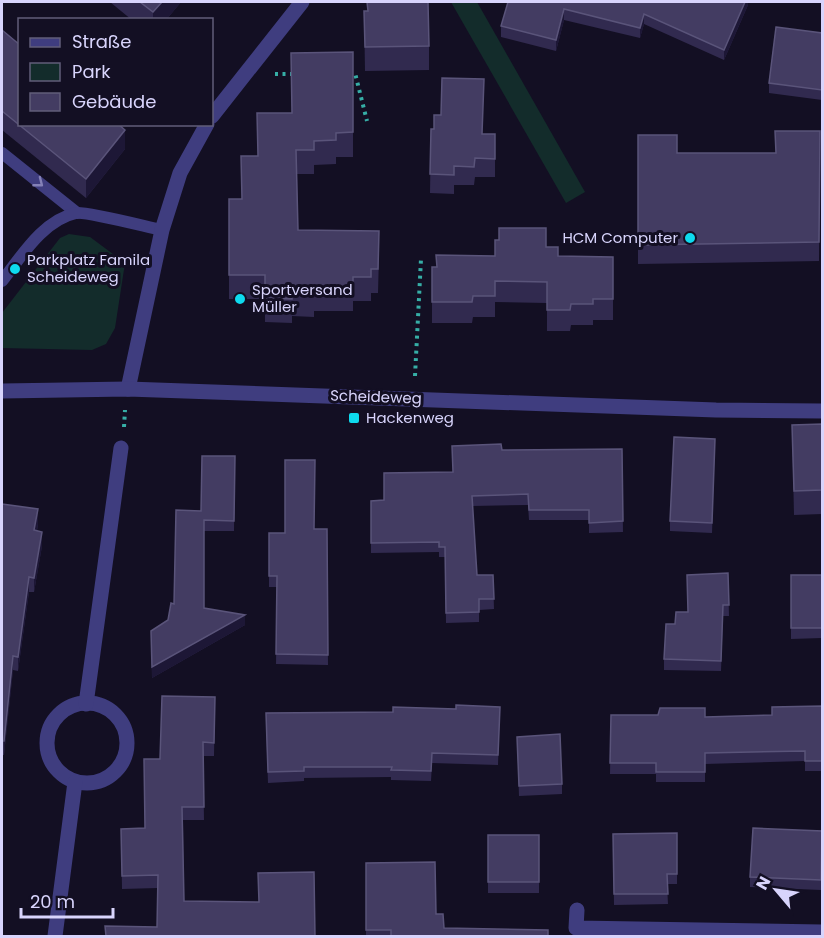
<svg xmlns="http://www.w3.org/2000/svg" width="824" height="938" font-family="Poppins,sans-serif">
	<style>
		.green { fill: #132c2b }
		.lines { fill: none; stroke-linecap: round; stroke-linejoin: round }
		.path { stroke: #36aea6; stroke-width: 4; stroke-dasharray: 3 4.5; stroke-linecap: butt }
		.service { stroke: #3f3d7f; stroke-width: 12 }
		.minor { stroke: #3f3d7f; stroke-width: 15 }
		.wall { fill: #312a4f }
		.shaded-wall { fill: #1d1736 }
		.building { fill: #433c62; stroke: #5a547a; stroke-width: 1.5 }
		.oneway { stroke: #8481b7 }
		.poi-dot { fill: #0edaee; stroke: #130f23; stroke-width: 2 }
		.labels { text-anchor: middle; stroke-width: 6; stroke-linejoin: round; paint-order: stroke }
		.poi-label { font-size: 15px; fill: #d8d4fc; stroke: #130f23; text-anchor: start }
		.street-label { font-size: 15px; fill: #d8d4fc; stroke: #130f23 }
	</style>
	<rect width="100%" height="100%" fill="#130f23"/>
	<!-- green -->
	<g class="green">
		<polygon points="451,2 477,2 585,192 566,203"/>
		<polygon points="69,234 90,237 125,263 115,328 106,344 92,350 2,348 2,313 60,238"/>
	</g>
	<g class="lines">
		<!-- path -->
		<g class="path">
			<polyline points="350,73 355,73 367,121"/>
			<polyline points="275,74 295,74"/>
			<polyline points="415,376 421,259"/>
			<polyline points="124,427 125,410"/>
		</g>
		<!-- service -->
		<g class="service">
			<polyline points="2,153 77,213"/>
			<path d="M 2,281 C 21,257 43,220 76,213 C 86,211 147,227 162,230"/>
		</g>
		<!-- minor -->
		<g class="minor">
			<polyline points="212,116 302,2"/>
			<polyline points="128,389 162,230 180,173 207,124"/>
			<polyline points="2,391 128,389 716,410 822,411"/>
			<circle cx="87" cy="743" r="40"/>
			<polyline points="86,704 121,448"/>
			<polyline points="577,910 576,928 822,932"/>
			<polyline points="55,936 75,782"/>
		</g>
	</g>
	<!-- wall -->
	<g class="wall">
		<polygon points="110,2 181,2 166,20 132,20"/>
		<polygon points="508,2 748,2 748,5 724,60 644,24 640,38 564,20 556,51 501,37 501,26"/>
		<polygon points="364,11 367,11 429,46 429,70 365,71"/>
		<polygon points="2,30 125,149 86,198 2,130"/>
		<polygon points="822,33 822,100 769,93 769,83"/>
		<polygon points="353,52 353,157 336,157 336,164 314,165 314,174 297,174 298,230 379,255 378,293 371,293 371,301 353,301 353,311 314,311 314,317 292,316 292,323 265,322 265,299 229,299 229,199 241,199 292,113"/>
		<polygon points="431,129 483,134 495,134 495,177 475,177 474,185 454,185 454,194 430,193"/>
		<polygon points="820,131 819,261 638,264 638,135 677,153 775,153"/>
		<polygon points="546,247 558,256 613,257 613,320 593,320 593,325 571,325 570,331 547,331 547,303 495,302 495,317 473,317 472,323 432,323 432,267 436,267 495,256"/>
		<polygon points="822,424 822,514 794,515 792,425"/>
		<polygon points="715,439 712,533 670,531 670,521"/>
		<polygon points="622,449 623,532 589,533 589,520 529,520 528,505 472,506 477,575 493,575 494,609 479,610 479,622 446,623 445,557 439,557 439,552 371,553 371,501 384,500 452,472 502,450"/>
		<polygon points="235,456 234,531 204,531 204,608 245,625 152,678 151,631 168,620 174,604 201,511"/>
		<polygon points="2,504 38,524 37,531 42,546 34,592 29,592 18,671 13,670 4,755 2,755 2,764"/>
		<polygon points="314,529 327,529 328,665 276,664 277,587 269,587 269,533 285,533"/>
		<polygon points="728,573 729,616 723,616 721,671 664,670 664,659 675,624"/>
		<polygon points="791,575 822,575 822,638 791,639"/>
		<polygon points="215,697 214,756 203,756 204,820 183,820 184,901 315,936 157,927 158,888 122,889 121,829 145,828 160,759"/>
		<polygon points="822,706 822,771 805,771 805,761 705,764 705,782 656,782 656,774 610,774 611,715 705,717 772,715"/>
		<polygon points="500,707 498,765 432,763 431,781 391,780 391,777 304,778 304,781 268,783 266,724 393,712"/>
		<polygon points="517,737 562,784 562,794 519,796"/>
		<polygon points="822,831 821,890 750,887 750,877"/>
		<polygon points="677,833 677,884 667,884 668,904 614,905 613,834"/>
		<rect x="488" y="835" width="51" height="58"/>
		<polygon points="366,863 436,914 444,928 548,936 366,936"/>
	</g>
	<!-- shaded-wall -->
	<g class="shaded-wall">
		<polygon points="162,2 181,2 166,20 153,20 153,12"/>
		<polygon points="745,2 748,2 748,5 724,60 724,50"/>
		<polygon points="564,9 564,20 556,51 556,40"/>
		<polygon points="644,14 644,24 640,38 640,28"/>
		<polygon points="125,130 125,149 86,198 86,179"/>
		<polygon points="38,509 38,524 34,545 34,530"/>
		<polygon points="42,532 42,546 34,592 34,578"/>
		<polygon points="29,577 29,592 18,671 18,657"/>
		<polygon points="245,615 245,625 152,678 152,667"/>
		<polygon points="13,656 13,670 4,755 4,741"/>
	</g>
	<!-- building -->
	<g class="building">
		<polygon points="140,2 162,2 153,12"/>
		<polygon points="367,2 428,2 429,46 365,47 364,11 368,11"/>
		<polygon points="508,2 745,2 724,50 644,14 640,28 564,9 556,40 501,26"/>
		<polygon points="776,27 822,33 822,90 769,83"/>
		<polygon points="2,30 20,45 20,124 118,124 125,130 86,179 2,111"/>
		<polygon points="353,52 353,132 336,133 336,140 314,141 314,150 296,150 298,230 379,231 378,269 371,269 371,277 353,277 353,287 314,287 314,293 292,292 292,299 265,298 265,275 229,275 229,199 242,199 241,156 258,156 257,113 292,113 291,53"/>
		<polygon points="442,78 484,79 482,134 495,134 495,159 475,158 474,167 454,166 454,175 430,174 431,129 434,129 434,115 441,115"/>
		<polygon points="775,131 820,131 819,242 638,245 638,135 677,135 677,153 776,153"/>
		<polygon points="499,228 546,228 546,247 558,247 558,256 613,257 613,299 593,299 593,304 571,304 570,310 547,310 547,282 495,281 495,296 473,296 472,302 432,302 432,267 437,267 436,255 495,256 495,240 499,240"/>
		<polygon points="822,424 822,490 794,491 792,425"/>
		<polygon points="674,437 715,439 712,523 670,521"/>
		<polygon points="501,444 502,450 622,449 623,521 589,523 589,510 529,510 528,494 472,496 477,575 493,575 494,599 479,599 479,612 446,613 445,547 439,547 439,542 371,543 371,501 384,500 384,473 453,472 452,446"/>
		<polygon points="202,456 235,456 234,521 204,520 204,608 245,615 152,667 151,631 168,620 171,603 174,604 176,510 201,511"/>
		<polygon points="285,460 315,460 314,529 327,529 328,655 276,654 277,576 269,576 269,533 285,533"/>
		<polygon points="2,504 38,509 34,530 42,532 34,578 29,577 18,657 13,656 4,741 2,741 2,750"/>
		<polygon points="728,573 729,605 723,605 721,661 664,659 666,624 675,624 676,612 688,612 687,575"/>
		<rect x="791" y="575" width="31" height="53"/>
		<polygon points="162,696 215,697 214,743 203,742 204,807 182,807 184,901 259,902 258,873 314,872 315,936 106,936 105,926 157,927 158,875 122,876 121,829 145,828 144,759 160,759"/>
		<polygon points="456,705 500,707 498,755 432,753 431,771 391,770 392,767 304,767 304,771 268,772 266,713 393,712 393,707 456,709"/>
		<polygon points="822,706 822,761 805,761 805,751 705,753 705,772 656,772 656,763 610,763 611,715 658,715 660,708 705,708 705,717 772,715 772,707"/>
		<polygon points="560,734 562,784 519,786 517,737"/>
		<polygon points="753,828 822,831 821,880 750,877"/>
		<polygon points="677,833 677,874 667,874 668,894 614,894 613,834"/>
		<rect x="488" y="835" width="51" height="47"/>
		<polygon points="435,862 436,914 443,914 444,928 548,930 548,936 391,936 391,930 366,930 366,863"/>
	</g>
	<!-- one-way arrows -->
	<defs><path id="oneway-chevron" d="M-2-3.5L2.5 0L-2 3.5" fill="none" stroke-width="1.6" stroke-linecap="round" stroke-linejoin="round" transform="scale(1.5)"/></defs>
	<use class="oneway" href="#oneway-chevron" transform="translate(39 183) rotate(38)"/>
	<!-- markers -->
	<g class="poi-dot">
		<circle cx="690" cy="238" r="6"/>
		<circle cx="15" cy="269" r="6"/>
		<circle cx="240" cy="299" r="6"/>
		<rect x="348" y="412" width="12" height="12" rx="3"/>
	</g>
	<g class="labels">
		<!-- poi labels -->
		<g class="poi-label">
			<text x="678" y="243" text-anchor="end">HCM Computer</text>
			<text x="27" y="265">Parkplatz Famila<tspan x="27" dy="17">Scheideweg</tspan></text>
			<text x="252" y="295">Sportversand<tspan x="252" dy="17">Müller</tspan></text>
			<text x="366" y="423">Hackenweg</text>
		</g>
		<!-- street labels -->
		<g class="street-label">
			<text transform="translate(376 397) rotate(2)" y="5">Scheideweg</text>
		</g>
	</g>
	<!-- border -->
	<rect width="824" height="938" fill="none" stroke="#d8d4fc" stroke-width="6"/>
	<!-- legend -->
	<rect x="18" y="18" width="195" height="108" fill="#130f23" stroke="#625e7a" stroke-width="1.5"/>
	<rect x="30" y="38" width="30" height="9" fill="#3f3d7f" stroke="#625e7a" stroke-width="1.5"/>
	<text x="72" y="48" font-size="18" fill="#d8d4fc">Straße</text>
	<rect x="30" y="63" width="30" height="18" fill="#132c2b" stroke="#625e7a" stroke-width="1.5"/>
	<text x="72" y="78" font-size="18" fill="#d8d4fc">Park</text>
	<rect x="30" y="93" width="30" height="18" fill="#433c62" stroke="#625e7a" stroke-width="1.5"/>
	<text x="72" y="108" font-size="18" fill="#d8d4fc">Gebäude</text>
	<!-- north arrow -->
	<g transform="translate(776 890) rotate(299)" stroke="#130f23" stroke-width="4.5" paint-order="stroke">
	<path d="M0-4.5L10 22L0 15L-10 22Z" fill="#d8d4fc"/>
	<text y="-9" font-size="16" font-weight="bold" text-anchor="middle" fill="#d8d4fc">N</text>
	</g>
	<!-- scale -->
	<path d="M21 908v9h92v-9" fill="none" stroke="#d8d4fc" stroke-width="3"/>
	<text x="30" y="908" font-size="18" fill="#d8d4fc" stroke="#130f23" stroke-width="4.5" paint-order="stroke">20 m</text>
</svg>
